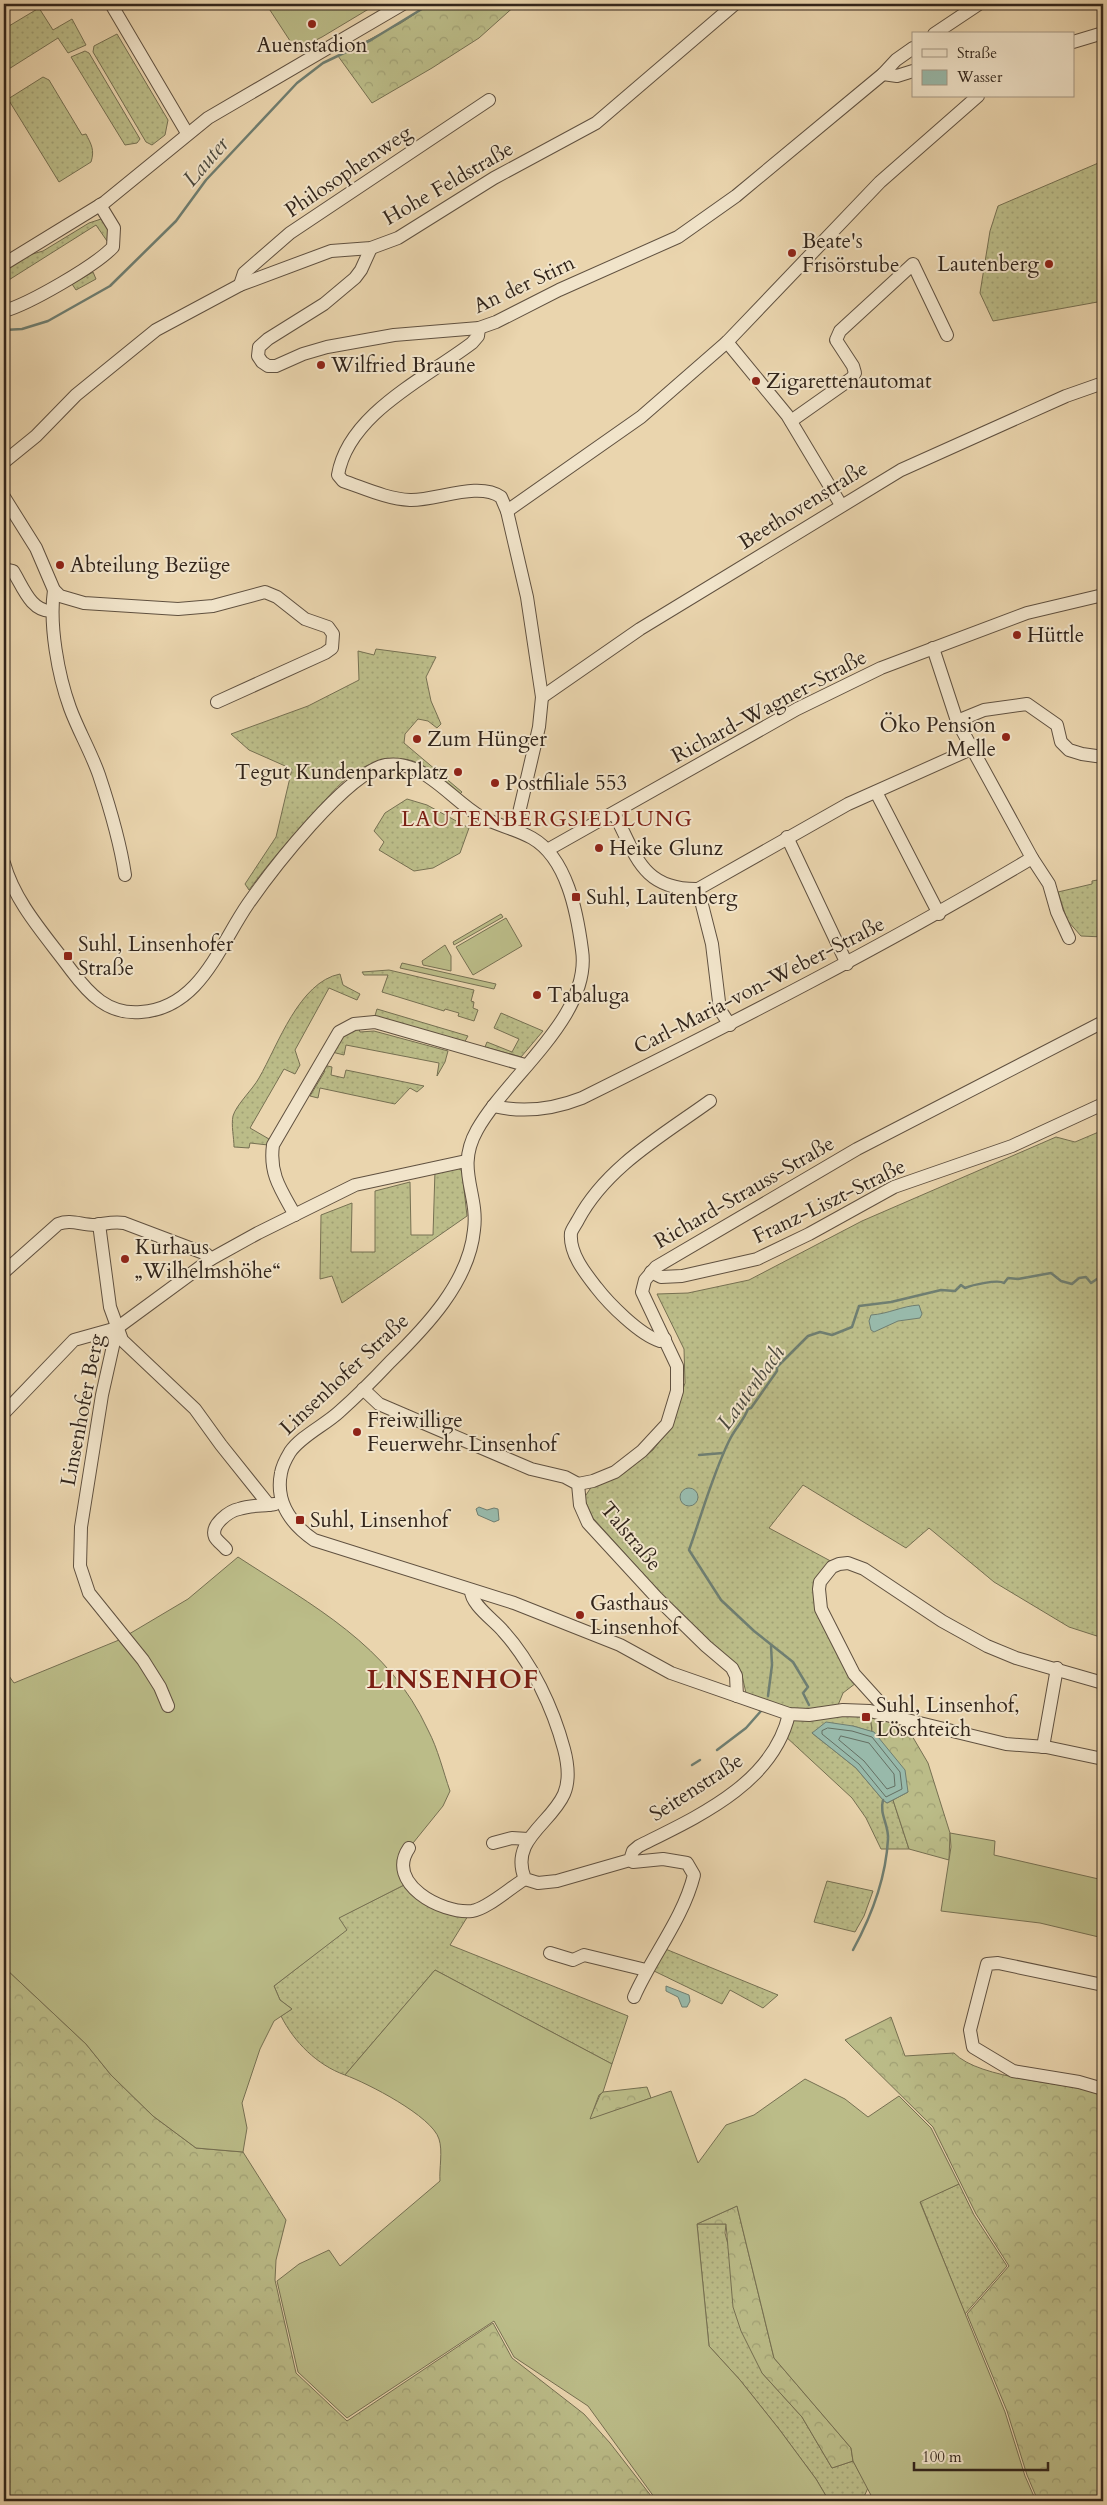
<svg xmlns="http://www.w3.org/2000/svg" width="1107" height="2505" font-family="Cardo,serif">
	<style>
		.grass { fill: url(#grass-dots); stroke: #767052 }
		.forest { fill: url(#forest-crowns); stroke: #767052 }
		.garden { fill: #bbbc88; stroke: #767052 }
		.water { fill: #98b9aa; stroke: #6f7e71 }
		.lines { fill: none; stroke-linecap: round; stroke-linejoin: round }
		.shore { stroke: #656f62; stroke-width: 1 }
		.stream { stroke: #6f7e71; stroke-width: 2.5 }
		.minor-casing { stroke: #605140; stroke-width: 14 }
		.minor { stroke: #f1e4ca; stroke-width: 12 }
		.poi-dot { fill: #8f2418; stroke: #f1e4ca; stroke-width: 2 }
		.labels { text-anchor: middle; stroke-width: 4; stroke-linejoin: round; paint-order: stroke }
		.poi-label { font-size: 21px; fill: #32251b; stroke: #f1e4ca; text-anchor: start }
		.street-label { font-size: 21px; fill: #32251b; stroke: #f1e4ca }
		.water-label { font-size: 22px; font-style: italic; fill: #4c4a3f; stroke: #f1e4ca }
		.neighbourhood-label { font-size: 22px; letter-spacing: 1px; fill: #7a1f14; stroke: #f1e4ca }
		.district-label { font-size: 26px; font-weight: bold; letter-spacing: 1px; fill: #7a1f14; stroke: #f1e4ca }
	</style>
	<defs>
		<pattern id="grass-dots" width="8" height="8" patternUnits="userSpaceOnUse" patternTransform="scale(1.25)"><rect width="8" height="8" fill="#bbbc88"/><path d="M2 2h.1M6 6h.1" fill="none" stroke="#a1a175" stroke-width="1.8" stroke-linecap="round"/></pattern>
		<pattern id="forest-crowns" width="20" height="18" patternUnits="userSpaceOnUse" patternTransform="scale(1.25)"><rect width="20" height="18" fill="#bbbc88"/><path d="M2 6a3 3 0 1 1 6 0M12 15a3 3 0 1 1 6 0" fill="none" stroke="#a1a175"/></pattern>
	</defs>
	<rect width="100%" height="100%" fill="#ead5ae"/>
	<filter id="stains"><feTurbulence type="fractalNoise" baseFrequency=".004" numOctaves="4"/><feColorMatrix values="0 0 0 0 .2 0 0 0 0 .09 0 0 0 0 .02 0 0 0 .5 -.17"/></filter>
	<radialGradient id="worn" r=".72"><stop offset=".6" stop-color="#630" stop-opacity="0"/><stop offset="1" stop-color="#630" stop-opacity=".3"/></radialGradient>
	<!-- grass -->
	<g class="grass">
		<polygon points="39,8 53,30 72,19 86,45 68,53 58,38 4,72 4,29"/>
		<polygon points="117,34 168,120 165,135 152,145 146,142 93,52 94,46"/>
		<polygon points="85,51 89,53 140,139 137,143 125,145 71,57"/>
		<path d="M 43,77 L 49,80 L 82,135 L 86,134 C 91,144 95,150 91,162 L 59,182 L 8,99 Z"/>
		<polygon points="1103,161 1103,301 993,321 980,293 990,231 998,206"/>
		<polygon points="101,219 110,229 107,241 96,225 4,283 4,269 29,255 43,251 89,223"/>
		<polygon points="93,272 96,279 76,290 72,284"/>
		<path d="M 376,649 L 436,657 L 426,677 L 431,701 L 441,724 L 437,728 L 428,721 L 418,719 L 405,734 L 404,743 L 462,792 L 459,795 C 445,784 430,767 413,761 C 395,755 373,761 357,771 C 342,780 330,795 318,808 C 294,834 270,861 249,890 L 245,884 L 276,837 L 292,769 L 249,750 L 231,734 L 308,706 L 359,680 L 358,651 L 374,655 Z"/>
		<polygon points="407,799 427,805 469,828 460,853 433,868 414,871 379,850 384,842 374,831 385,813"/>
		<polygon points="1103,879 1103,937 1081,936 1067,920 1058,892 1092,884 1092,881"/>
		<polygon points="389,970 474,990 471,1001 474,1002 473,1008 478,1010 474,1021 458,1016 459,1013 445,1009 444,1011 382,992 388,975 364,975 362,972"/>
		<path d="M 340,974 L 343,985 L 360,994 L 357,1000 L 329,988 L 295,1050 L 300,1065 L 295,1074 L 284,1069 L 250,1128 L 269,1139 L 268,1145 L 250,1143 L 249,1148 L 234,1147 C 234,1138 231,1125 233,1116 C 236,1105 253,1089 259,1078 C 278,1045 299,982 340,974 Z"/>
		<polygon points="377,1009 468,1036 464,1043 374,1019"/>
		<polygon points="501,1013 543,1031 521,1057 485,1047 487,1042 512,1052 519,1039 494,1028"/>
		<polygon points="358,1026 360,1032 374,1031 448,1051 445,1062 437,1076 439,1063 346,1045 344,1055 332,1052 331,1059 329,1058 337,1037"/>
		<polygon points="323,1065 332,1067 331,1075 344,1078 346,1070 424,1086 417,1092 410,1088 395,1104 320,1088 318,1098 310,1096 325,1071 320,1068"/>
		<polygon points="1103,1118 1103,1638 1069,1627 994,1582 929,1528 906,1548 803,1485 769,1528 838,1565 823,1583 822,1599 856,1683 843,1693 836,1710 870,1711 872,1732 853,1726 812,1733 856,1768 883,1800 887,1803 893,1800 909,1849 881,1849 866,1818 852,1798 784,1735 789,1714 746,1693 741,1671 665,1598 593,1518 584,1498 592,1486 623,1474 653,1450 670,1428 685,1383 684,1349 657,1294 688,1293 749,1280 862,1221 1056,1137 1075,1142 1101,1131"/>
		<polygon points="458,1168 462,1171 467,1216 342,1303 332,1276 320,1279 321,1215 352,1203 351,1252 375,1252 375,1191 410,1182 411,1235 433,1235 435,1170"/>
		<polygon points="827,1881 873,1891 864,1916 855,1932 814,1922"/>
		<path d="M 408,1883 L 415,1890 L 471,1911 L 450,1945 L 628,2016 L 612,2064 L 435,1970 L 345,2075 C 317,2065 294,2042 281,2016 L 292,2009 L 280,2000 L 274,1986 L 346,1930 L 338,1918 Z"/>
		<polygon points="663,1948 778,1995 763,2008 730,1990 722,2004 652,1970"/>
		<polygon points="959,2184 974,2215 1007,2266 965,2314 920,2201"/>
		<polygon points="697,2224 726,2224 725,2233 762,2373 802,2417 832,2468 853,2461 868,2488 862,2501 829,2501 816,2479 779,2429 740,2380 709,2346"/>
	</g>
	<!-- forest -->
	<g class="forest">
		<polygon points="430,4 517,4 479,38 432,68 372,103 338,56 401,23"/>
		<polygon points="870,1711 901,1717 928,1763 950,1833 949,1860 909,1849 893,1800 908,1792 872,1732"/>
		<polygon points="4,1967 86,2044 111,2075 153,2116 196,2148 243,2152 286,2220 276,2260 275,2280 296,2373 347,2421 493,2323 512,2358 584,2414 610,2443 655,2501 4,2501"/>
		<path d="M 891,2017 L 905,2056 L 954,2053 C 980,2080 1065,2082 1103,2094 L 1103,2501 L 1038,2501 L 1027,2475 L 1007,2411 L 967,2314 L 1009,2266 L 976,2214 L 933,2127 L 845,2040 Z"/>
		<polygon points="647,2087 651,2098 589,2120 600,2095 603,2092"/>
		<polygon points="737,2206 774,2358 851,2448 853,2461 832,2468 802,2417 762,2373 741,2331 733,2307 726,2224 697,2224"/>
	</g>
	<!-- garden -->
	<g class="garden">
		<polygon points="266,4 377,4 322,37 296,50"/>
		<polygon points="501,914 503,917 454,945 453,942"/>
		<polygon points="506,918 522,946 473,975 456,947"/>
		<polygon points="445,945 451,956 451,971 423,965 422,961"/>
		<polygon points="402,963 496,984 494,989 400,968"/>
		<path d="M 238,1557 C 313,1606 389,1645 428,1730 C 438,1749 443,1771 450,1791 L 443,1806 L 409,1848 L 408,1883 L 339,1918 L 347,1930 L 274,1986 L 280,2000 L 292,2009 L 274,2021 L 260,2049 L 242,2103 L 247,2128 L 243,2152 L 196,2148 L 153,2116 L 111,2075 L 86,2044 L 4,1967 L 4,1669 L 14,1683 L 119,1640 L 188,1599 Z"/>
		<polygon points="950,1833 995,1841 994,1855 1103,1880 1103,1938 1040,1923 941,1911 951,1847"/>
		<path d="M 435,1970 L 612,2064 L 603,2092 L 599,2095 L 590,2119 L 671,2091 L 698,2163 L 726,2125 L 754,2115 L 805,2079 L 845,2099 L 868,2117 L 899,2096 L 931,2128 L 959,2184 L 920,2202 L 1005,2412 L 1025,2476 L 1036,2501 L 874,2501 L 853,2461 L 851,2448 L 774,2358 L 737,2206 L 697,2224 L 709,2346 L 740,2380 L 779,2429 L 816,2479 L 829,2501 L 657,2501 L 588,2406 L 514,2357 L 494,2321 L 347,2418 L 298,2372 L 277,2281 L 299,2264 L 329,2250 L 340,2266 L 440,2181 C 439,2169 443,2151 439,2139 C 432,2116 367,2083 345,2075 Z"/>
	</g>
	<!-- water -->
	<g class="water">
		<path d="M 919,1305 L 922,1314 L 920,1318 L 898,1321 L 874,1332 L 871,1330 L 869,1321 L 871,1315 C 888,1314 902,1306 919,1305 Z"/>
		<circle cx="689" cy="1497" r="9"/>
		<polygon points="479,1507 487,1510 494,1508 498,1509 499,1520 494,1522 478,1515 476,1509"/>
		<polygon points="826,1722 853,1726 874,1732 905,1770 908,1792 887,1803 883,1800 856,1768 812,1733"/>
		<polygon points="666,1986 689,1995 690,2001 687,2007 682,2007 678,1997 666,1991"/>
	</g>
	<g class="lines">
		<!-- shore -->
		<g class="shore">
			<polygon points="828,1728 852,1731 872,1737 900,1772 902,1789 886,1797 859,1764 822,1734 822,1731"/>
			<polygon points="841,1736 869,1743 894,1774 895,1786 887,1789 864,1761 839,1740"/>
		</g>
		<!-- stream -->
		<g class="stream">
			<polyline points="4,330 22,329 48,321 110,286 176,221 206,180 297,83 323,63 371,40 430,4"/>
			<polyline points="699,1455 723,1453"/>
			<polyline points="768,1696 772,1665 771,1646"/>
			<path d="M 809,1705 L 803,1693 L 808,1687 L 793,1662 L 754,1631 L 721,1600 L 689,1550 C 702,1514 712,1476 729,1441 C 735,1428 743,1422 748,1409 L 751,1408 L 777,1371 L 777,1367 L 808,1336 L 820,1332 L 832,1335 L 852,1327 L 859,1306 L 891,1302 L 941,1290 L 955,1291 L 961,1285 L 965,1288 C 972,1285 998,1279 1004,1283 L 1008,1278 L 1018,1279 L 1051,1273 L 1061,1281 L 1072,1284 L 1079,1278 L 1086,1277 L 1091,1283 L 1103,1275"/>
			<polyline points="717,1750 746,1728 761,1711"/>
			<polyline points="692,1765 700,1760"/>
			<path d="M 853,1950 C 871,1917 886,1877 888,1839 C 889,1825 879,1814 883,1800"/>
		</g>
		<!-- minor casing -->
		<g class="minor-casing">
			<g id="minor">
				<polyline points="111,4 187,133"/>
				<polyline points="934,34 979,4"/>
				<polyline points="1073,42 1103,33"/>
				<polyline points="883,74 897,76 913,71"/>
				<polyline points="371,248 361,270 355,278 324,304 268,339 259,347 258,356 262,362 268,366 276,366 303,354 327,347 394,335 479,328 496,322 559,290 678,237 736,196 883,74 896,60 913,48"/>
				<polyline points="4,264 105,202 208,118 403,4"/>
				<polyline points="240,285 244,273 290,233 489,100"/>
				<path d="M 4,311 C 29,304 95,266 113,247 L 114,228 L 100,205"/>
				<path d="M 479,328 L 478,336 L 472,343 C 426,378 348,414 338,475 L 343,481 C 364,488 387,499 410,500 C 436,501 478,481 501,497 L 507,511 L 527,597 L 542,697 L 539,727 L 518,817 L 512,829"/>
				<polyline points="727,342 787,415 841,505"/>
				<polyline points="791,421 852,378 855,373 853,366 836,340 840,331 913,264 947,335"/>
				<polyline points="4,462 36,436 76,395 156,330 240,285 331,251 371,248 398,238 494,178 596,123 735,4"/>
				<polyline points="4,497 36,548 54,590 60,596 84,603 178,609 213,606 265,592 277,597 305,619 328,627 333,634 332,648 325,653 217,702"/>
				<polyline points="507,511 641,417 727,342 880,182 978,96"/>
				<path d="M 4,569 L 13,571 C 23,587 31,612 52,611"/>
				<path d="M 54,590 C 49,625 58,675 70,708 C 78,730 91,752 99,775 C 110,808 120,841 125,875"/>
				<polyline points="933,648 957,721 1032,858 1049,884 1057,912 1069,938"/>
				<polyline points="542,697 640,629 901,470 1066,396 1103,383"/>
				<polyline points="957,721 984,710 1027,704 1057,725 1061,742 1069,750 1082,754 1103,757"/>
				<polyline points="876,792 939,914"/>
				<path d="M 614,813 C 636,855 642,890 698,889"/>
				<polyline points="787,837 847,964"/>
				<polyline points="549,849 797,709 881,668 1027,613 1103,595"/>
				<path d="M 4,863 C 15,903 46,936 71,970 C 89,994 108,1015 141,1012 C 200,1008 219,946 248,904 C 271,871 347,772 386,765 C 424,759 451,800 481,817 C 497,825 516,829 532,838 C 567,858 577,912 582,950 C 592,1016 507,1076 477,1130 C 455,1169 479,1193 474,1230 C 469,1282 426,1327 390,1362 C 374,1379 357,1396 339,1412 C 325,1425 301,1436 290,1452 C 287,1457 282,1467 281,1473 C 275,1503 291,1524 314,1540 L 514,1603 L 620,1645 L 671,1673 L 789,1714 L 809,1715 L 843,1710 L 870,1711 L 1006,1744 L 1046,1747 L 1103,1759"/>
				<polyline points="698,889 848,804 971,749"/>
				<polyline points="698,889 712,944 720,1010 730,1025"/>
				<path d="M 493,1106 C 523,1113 554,1109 582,1098 C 735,1022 886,945 1032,858"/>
				<path d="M 295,1215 C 281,1190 269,1174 273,1145 L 339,1032 L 354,1024 L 375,1022 L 525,1065"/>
				<polyline points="99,1224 110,1307 122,1340 195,1409 221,1445 269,1505"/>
				<path d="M 4,1272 L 58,1224 C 71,1219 81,1225 95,1225 C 105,1224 113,1221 124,1223 L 206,1254 L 211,1259"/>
				<polyline points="651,1272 661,1277 682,1276 757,1259 809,1234 894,1187 1012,1146 1103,1104"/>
				<polyline points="117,1328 102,1395 81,1527 80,1566 89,1593 143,1660 160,1687 168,1706"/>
				<path d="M 665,1339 L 660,1341 C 640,1335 609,1304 596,1287 C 585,1273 569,1253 571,1233 C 572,1229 576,1224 578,1220 C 606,1167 663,1135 710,1101"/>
				<polyline points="363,1389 379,1404 531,1469 565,1477 578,1484 580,1505 588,1523 657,1598 706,1646 732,1668 736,1676 737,1696"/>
				<polyline points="4,1413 74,1340 117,1328 211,1259 258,1233 355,1185 466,1161"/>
				<polyline points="578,1484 593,1481 615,1472 642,1451 667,1424 677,1391 677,1366 642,1292 645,1280 656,1267 857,1149 1103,1022"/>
				<path d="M 226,1549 C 223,1545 217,1541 215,1537 C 210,1525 229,1511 239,1509 C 250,1505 264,1506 275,1504"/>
				<path d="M 471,1590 C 470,1604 495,1621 503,1631 C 532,1663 553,1708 564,1749 C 568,1764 570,1780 564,1794 C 551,1824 509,1840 525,1879 L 538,1883 L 557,1881 L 630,1860 L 633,1851 L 639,1846 C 697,1817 773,1784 789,1714"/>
				<polyline points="892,1716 854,1674 821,1609 819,1589 820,1582 832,1567 839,1564 848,1563 864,1569 942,1621 987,1646 1016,1658 1103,1683"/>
				<polyline points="1043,1747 1057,1668"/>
				<polyline points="493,1843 512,1838 528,1839"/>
				<path d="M 409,1848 C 385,1883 441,1914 472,1911 C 487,1909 511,1887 525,1879"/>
				<path d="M 630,1860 L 633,1862 L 663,1859 L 687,1863 L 694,1875 C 683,1919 652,1956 634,1997"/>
				<polyline points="550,1953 573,1960 584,1955 646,1970"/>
				<polyline points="1103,1985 998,1963 987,1964 970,2030 973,2047 1013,2071 1079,2082 1103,2089"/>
			</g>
		</g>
		<!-- minor -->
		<use href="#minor" class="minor"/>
	</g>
	<!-- markers -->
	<g class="poi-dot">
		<circle cx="312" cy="24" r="5"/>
		<circle cx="792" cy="253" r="5"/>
		<circle cx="1049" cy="264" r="5"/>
		<circle cx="321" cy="365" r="5"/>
		<circle cx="756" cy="381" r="5"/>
		<circle cx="60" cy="565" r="5"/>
		<circle cx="1017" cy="635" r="5"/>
		<circle cx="1006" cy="737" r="5"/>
		<circle cx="417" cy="739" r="5"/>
		<circle cx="458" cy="772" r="5"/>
		<circle cx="495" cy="783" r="5"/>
		<circle cx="599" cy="848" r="5"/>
		<rect x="571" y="892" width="10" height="10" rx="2.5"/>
		<rect x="63" y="951" width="10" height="10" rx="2.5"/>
		<circle cx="537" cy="995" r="5"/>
		<circle cx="125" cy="1259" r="5"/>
		<circle cx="357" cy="1432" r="5"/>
		<rect x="295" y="1515" width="10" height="10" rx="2.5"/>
		<circle cx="580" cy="1615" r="5"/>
		<rect x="861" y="1712" width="10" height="10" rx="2.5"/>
	</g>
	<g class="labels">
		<!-- poi labels -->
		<g class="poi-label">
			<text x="312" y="52" text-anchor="middle">Auenstadion</text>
			<text x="802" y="248">Beate's<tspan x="802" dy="24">Frisörstube</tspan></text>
			<text x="1039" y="271" text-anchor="end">Lautenberg</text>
			<text x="331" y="372">Wilfried Braune</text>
			<text x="766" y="388">Zigarettenautomat</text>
			<text x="70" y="572">Abteilung Bezüge</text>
			<text x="1027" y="642">Hüttle</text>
			<text x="996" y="732" text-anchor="end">Öko Pension<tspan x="996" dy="24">Melle</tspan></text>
			<text x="427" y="746">Zum Hünger</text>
			<text x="448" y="779" text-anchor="end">Tegut Kundenparkplatz</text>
			<text x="505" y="790">Postfiliale 553</text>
			<text x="609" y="855">Heike Glunz</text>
			<text x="586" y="904">Suhl, Lautenberg</text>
			<text x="78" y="951">Suhl, Linsenhofer<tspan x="78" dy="24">Straße</tspan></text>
			<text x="547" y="1002">Tabaluga</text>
			<text x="135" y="1254">Kurhaus<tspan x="135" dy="24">„Wilhelmshöhe“</tspan></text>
			<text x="367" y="1427">Freiwillige<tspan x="367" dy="24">Feuerwehr Linsenhof</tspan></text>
			<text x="310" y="1527">Suhl, Linsenhof</text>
			<text x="590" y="1610">Gasthaus<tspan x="590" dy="24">Linsenhof</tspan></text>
			<text x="876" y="1712">Suhl, Linsenhof,<tspan x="876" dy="24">Löschteich</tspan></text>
		</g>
		<!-- street labels -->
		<g class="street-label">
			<text transform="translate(348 171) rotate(-34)" y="7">Philosophenweg</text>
			<text transform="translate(448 183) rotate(-30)" y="7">Hohe Feldstraße</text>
			<text transform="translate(524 284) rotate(-25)" y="7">An der Stirn</text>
			<text transform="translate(803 505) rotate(-32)" y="7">Beethovenstraße</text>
			<text transform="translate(769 706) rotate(-28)" y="7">Richard-Wagner-Straße</text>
			<text transform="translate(759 985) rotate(-27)" y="7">Carl-Maria-von-Weber-Straße</text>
			<text transform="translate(744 1192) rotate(-30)" y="7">Richard-Strauss-Straße</text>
			<text transform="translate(829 1201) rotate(-26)" y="7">Franz-Liszt-Straße</text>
			<text transform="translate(344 1374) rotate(-43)" y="7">Linsenhofer Straße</text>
			<text transform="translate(82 1410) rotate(-79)" y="7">Linsenhofer Berg</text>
			<text transform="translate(631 1536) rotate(50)" y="7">Talstraße</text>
			<text transform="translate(696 1787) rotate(-33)" y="7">Seitenstraße</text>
		</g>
		<!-- water labels -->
		<g class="water-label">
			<text transform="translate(205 161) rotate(-49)" y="8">Lauter</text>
			<text transform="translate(750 1387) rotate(-54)" y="8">Lautenbach</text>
		</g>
		<!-- neighbourhood labels -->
		<g class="neighbourhood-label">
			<text x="547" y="826">LAUTENBERGSIEDLUNG</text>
		</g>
		<!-- district labels -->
		<g class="district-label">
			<text x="453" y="1688">LINSENHOF</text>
		</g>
	</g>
	<!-- margin -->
	<rect width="1107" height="2505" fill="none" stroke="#ead5ae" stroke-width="20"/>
	<rect x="5" y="5" width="1097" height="2495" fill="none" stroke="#32251b" stroke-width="2.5"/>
	<rect x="10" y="10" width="1087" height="2485" fill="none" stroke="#32251b"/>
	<!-- legend -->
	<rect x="912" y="32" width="162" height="65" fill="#f1e4ca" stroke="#a59884"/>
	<rect x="922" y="49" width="25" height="8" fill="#f1e4ca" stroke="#a59884"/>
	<text x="957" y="58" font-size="15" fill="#32251b">Straße</text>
	<rect x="922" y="70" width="25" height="15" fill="#98b9aa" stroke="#a59884"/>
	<text x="957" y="82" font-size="15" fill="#32251b">Wasser</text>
	<!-- scale -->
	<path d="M914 2462v8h134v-8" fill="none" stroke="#32251b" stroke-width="2.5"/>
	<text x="922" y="2462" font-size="15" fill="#32251b" stroke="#f1e4ca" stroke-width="4" paint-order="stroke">100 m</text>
	<rect width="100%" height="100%" filter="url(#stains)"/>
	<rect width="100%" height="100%" fill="url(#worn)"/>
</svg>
